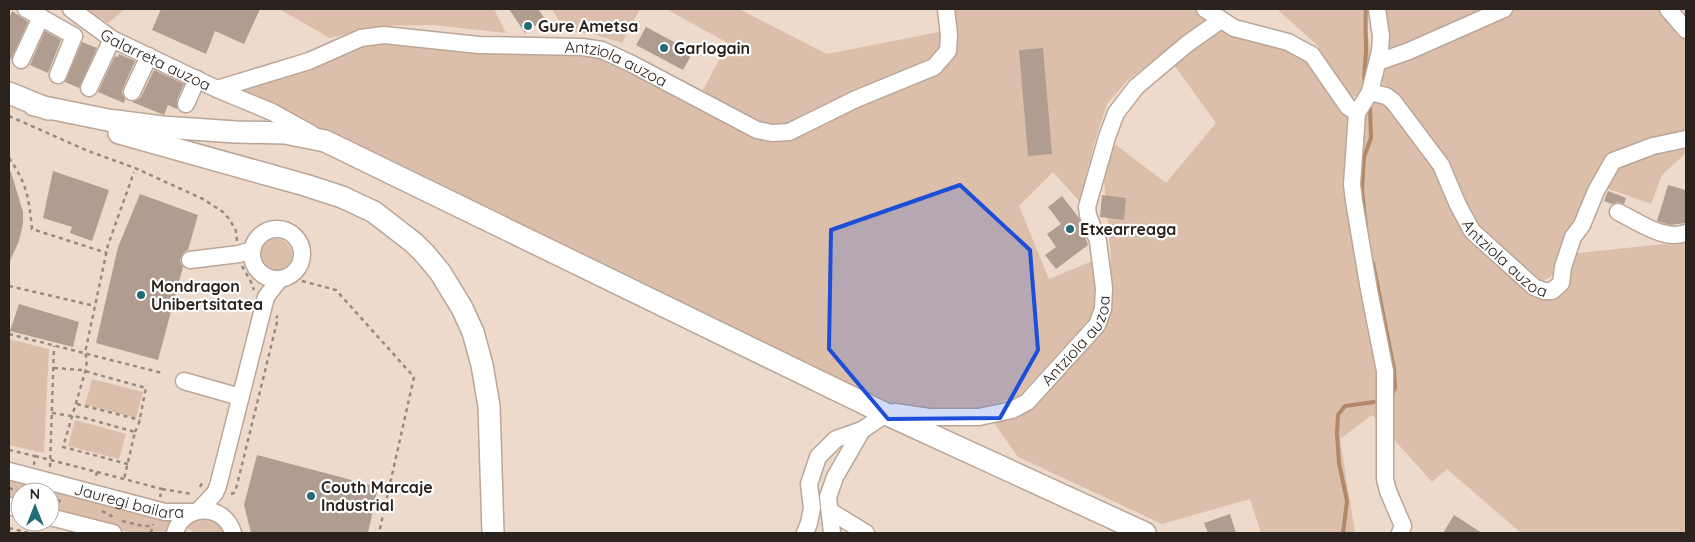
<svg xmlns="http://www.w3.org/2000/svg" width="1695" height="542" font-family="Quicksand,sans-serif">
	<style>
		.green { fill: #dcbfaa }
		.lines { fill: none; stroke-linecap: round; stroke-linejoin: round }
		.stream { stroke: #b18868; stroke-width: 4 }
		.building { fill: #b09d8f }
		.minor-casing { stroke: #baa698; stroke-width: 19 }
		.major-casing { stroke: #baa698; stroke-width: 24 }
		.path { stroke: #97897e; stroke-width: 2.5; stroke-dasharray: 4 4; stroke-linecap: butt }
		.minor { stroke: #fff; stroke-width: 16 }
		.major { stroke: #fff; stroke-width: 21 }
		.marked { fill: #1d4ed8; fill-opacity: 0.2; stroke: #1d4ed8; stroke-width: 4; stroke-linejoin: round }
		.poi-dot { fill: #236c77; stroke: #fff; stroke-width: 2 }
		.labels { text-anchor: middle; stroke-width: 4.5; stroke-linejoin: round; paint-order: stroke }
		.poi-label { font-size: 16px; font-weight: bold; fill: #2a221d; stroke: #fff; text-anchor: start }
		.street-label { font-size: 16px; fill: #2a221d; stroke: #fff }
	</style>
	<rect width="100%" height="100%" fill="#eedacb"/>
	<!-- green -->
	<g class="green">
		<polygon points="86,9 125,9 108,23"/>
		<polygon points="279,9 494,9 506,33 433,25 378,26 330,38"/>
		<polygon points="552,9 640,9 622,43 593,34 565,31"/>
		<polygon points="666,9 739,9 827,54 954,29 954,9 1219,9 1128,80 1107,104 1094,144 1080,202 1053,172 1019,206 1049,279 1095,260 1097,292 1093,315 1018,397 976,409 899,408 703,315 242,90 309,71 358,44 387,40 576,52 610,61 754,135 788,141 825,120 775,126 755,123 701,94 728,43"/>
		<polygon points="1277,9 1364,9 1371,57 1360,96 1349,97 1318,46"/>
		<polygon points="1384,9 1659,9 1686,38 1686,153 1662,175 1651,204 1592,183 1564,241 1553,275 1542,282 1530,277 1477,226 1449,160 1419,128 1396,95 1381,82 1390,38"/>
		<polygon points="1221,28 1297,52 1319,73 1350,118 1373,100 1389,105 1436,167 1465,232 1554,296 1567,290 1571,254 1672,243 1686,236 1686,533 1521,533 1447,469 1432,482 1372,415 1340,439 1355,533 1261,533 1250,499 1162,524 1018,457 994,423 1030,409 1108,321 1111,259 1104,179 1112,142 1166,183 1216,123 1174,65"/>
		<circle cx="276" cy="255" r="16"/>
		<polygon points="9,339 49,349 44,453 9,445"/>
		<polygon points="92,379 143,392 136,418 85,405"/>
		<polygon points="75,420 126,434 119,459 68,446"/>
		<polygon points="9,476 173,518 167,533 132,533 50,512 50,492 20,492 20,504 9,501"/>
		<polygon points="195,518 217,520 225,533 196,533 185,527"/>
	</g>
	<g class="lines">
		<!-- stream -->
		<g class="stream">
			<path d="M 1365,83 C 1363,72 1366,61 1366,50 C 1366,36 1365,23 1366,9"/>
			<polyline points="1366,227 1362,190 1364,157 1371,138 1370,108"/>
			<polyline points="1373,263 1394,369 1395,388 1391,396"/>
			<polyline points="1343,533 1347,501 1339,463 1337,434 1338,415 1345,406 1374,402"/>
		</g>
	</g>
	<!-- building -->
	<g class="building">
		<polygon points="161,9 260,9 244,44 215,31 206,54 152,30"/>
		<polygon points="509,9 538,9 545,19 525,33"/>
		<polygon points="12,11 28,22 11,59 9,58 9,19"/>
		<polygon points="646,27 693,52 683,70 636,45"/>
		<polygon points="45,31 61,40 48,73 30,65"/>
		<polygon points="82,42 97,48 79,88 65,82"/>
		<polygon points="1043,48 1052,154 1028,156 1019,50"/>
		<polygon points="119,54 135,61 123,88 122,93 125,99 124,103 98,92 115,56 118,57"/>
		<polygon points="154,70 184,84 177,100 177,109 168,105 164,115 132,102 137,100 141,97"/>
		<polygon points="53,171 109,190 92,241 70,233 72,227 43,218"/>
		<polygon points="9,172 11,172 23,212 23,223 19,241 9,263"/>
		<polygon points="1668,185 1686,190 1686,223 1670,225 1657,221"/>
		<polygon points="1608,191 1626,198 1624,204 1618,202 1612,204 1604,201"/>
		<polygon points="140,194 198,215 188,250 184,252 181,257 180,262 183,267 158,360 96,343 118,247"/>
		<polygon points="1102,195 1126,198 1124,220 1100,217"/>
		<polygon points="1062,196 1079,218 1088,245 1056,269 1045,255 1056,247 1047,234 1061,224 1048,207"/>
		<polygon points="19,304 79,322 73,347 10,331"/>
		<polygon points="257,455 378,487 368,533 251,533 244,505"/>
		<polygon points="1230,514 1236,533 1208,533 1204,523"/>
		<polygon points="1454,515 1465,522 1482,533 1443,533"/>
	</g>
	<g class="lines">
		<!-- minor casing -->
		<g class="minor-casing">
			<g id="minor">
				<polyline points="26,9 74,36 58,75"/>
				<path id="s1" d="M 71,9 L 112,39 L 217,89 L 272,112 L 312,134"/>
				<polyline points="1205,9 1234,28 1288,42 1312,55 1348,107 1353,110 1359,109"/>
				<polyline points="1377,9 1381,36 1380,51 1370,92 1357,113 1352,184 1354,201 1369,290 1385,371 1385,479 1388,491 1403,526 1400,533"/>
				<polyline points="1668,9 1686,30"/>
				<polyline points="21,60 41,17"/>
				<polyline points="1378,62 1409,51 1504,9"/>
				<polyline points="89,88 112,39"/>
				<path id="s2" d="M 217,89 L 309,61 L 361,38 L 384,35 L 479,45 L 582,47 L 602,50 L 632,64 L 757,130 L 772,133 L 789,132 L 856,99 L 934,67 L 948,51 L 949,35 L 946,9"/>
				<polyline points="132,92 149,56"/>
				<path id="s3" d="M 1370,92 L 1386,96 L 1393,101 L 1441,165 L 1458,205 L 1472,231 L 1534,287 L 1544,291 L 1552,291 L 1561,283 L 1563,267 L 1573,237 L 1582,225 L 1596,191 L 1613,161 L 1653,146 L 1686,139"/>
				<polyline points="186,104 197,79"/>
				<path d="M 1618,212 C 1639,222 1664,241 1686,233"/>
				<circle cx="277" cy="254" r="25"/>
				<polyline points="190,260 239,254 252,250"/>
				<polyline points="184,381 240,397"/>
				<path id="s4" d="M 9,471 L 165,512 L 192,512"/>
				<polyline points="9,506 20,509"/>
				<polyline points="199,510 215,493 218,486 266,297 279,280"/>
				<polyline points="830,511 866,533"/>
				<polyline points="50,517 113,533"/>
				<path d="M 175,533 C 183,503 225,503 233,533"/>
				<path id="s5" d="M 805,533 L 809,523 L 812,508 L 809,484 L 818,457 L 836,439 L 862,430 L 886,414 L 895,412 L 929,417 L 979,417 L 1012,410 L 1027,402 L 1097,325 L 1103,309 L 1104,288 L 1098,241 L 1088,215 L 1087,207 L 1107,137 L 1116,113 L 1136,87 L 1187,44 L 1221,20"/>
				<polyline points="832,533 828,497 835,477 862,430"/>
			</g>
		</g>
		<!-- major casing -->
		<g class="major-casing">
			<g id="major">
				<polyline points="9,93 48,109"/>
				<polyline points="34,105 108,120 162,127 236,132 285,133 325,141 886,414 1145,533"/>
				<polyline points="119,133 305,185 342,197 374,212 414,243 425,254 440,272 462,308 473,332 482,365 489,406 493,533"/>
			</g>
		</g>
		<!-- path -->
		<g class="path">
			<polyline points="9,116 88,151 135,168 203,199 223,212 230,220 236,231 237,241"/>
			<path d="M 9,158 C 27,183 29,199 32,229 L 107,253"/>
			<polyline points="242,266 251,282 254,290"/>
			<polyline points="302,281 336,290 414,377 379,533"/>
			<polyline points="9,286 95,306"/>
			<polyline points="9,334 162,373"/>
			<polyline points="54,368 81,370 146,388 139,423 135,432"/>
			<polyline points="77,404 140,420"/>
			<polyline points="52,413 85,418 135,432 124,479"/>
			<polyline points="9,450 35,456 34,465"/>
			<polyline points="35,456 97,472 95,480"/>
			<polyline points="128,464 63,447 86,369 87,359 85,353 108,245 134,172"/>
			<polyline points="50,467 54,346"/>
			<polyline points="97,472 162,489 160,497"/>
			<polyline points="200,487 203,481"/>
			<polyline points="9,488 21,492"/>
			<polyline points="162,489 192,494"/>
			<polyline points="231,494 234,493 236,489 278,318 276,316"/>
			<polyline points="50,500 61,501"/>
			<polyline points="102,511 115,518"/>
			<polyline points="122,521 143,526 153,526"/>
			<polyline points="9,528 29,533"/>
			<polyline points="151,533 153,524"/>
		</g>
		<!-- minor -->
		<use href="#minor" class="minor"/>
		<!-- major -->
		<use href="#major" class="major"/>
	</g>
	<!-- marked area -->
	<path class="marked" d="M 960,185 L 1030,250 L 1038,350 L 1000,418 L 888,419 L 829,349 L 831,230 Z"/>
	<!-- markers -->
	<g class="poi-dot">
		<circle cx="528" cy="26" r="5"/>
		<circle cx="664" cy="48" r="5"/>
		<circle cx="1070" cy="229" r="5"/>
		<circle cx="141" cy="295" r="5"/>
		<circle cx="311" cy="496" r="5"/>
	</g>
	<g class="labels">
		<!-- poi labels -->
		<g class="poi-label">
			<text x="538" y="32">Gure Ametsa</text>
			<text x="674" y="54">Garlogain</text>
			<text x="1080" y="235">Etxearreaga</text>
			<text x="151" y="292">Mondragon<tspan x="151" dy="18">Unibertsitatea</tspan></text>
			<text x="321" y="493">Couth Marcaje<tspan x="321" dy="18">Industrial</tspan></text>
		</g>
		<!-- street labels -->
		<g class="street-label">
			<text dy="6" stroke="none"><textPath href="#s1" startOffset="99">Galarreta auzoa</textPath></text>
			<text dy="6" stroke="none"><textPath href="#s2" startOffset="412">Antziola auzoa</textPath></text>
			<text dy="6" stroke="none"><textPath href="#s3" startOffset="221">Antziola auzoa</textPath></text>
			<text dy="6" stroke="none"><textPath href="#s5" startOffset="385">Antziola auzoa</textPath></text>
			<text dy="6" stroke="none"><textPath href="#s4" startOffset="124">Jauregi bailara</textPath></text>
		</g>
	</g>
	<!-- border -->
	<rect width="1695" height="542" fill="none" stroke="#2a221d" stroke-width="20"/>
	<!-- north arrow -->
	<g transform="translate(35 507)"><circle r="24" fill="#ffffff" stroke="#aaa7a5"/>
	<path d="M0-4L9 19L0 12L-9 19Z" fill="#236c77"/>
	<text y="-8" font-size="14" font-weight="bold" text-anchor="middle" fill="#2a221d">N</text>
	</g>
</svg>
